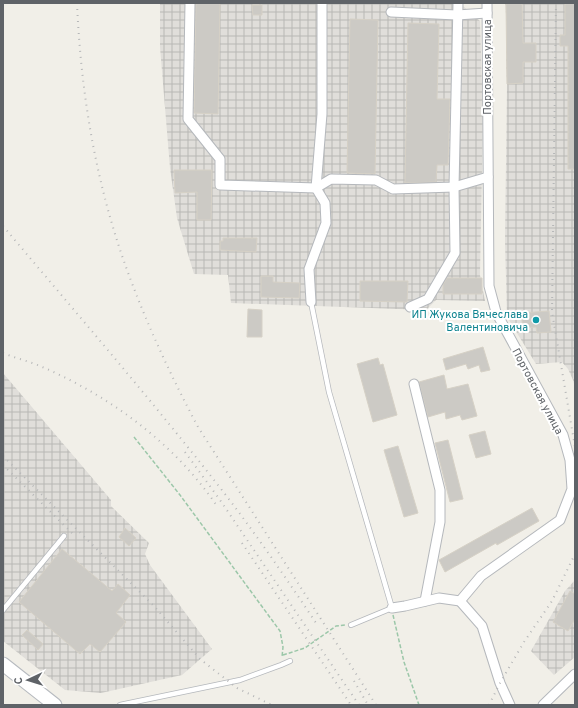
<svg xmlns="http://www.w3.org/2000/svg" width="578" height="708" font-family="Overpass,sans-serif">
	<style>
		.industrial { fill: url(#industrial-grid) }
		.building { fill: #cccac5; stroke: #d6d1c6 }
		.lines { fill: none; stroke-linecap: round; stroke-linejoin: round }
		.lane-casing { stroke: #b5b8bc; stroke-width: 6 }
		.street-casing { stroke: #b5b8bc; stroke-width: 11 }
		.secondary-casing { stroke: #b6babf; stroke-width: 15 }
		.path { stroke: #9cc7a9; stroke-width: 1.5; stroke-dasharray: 4 2; stroke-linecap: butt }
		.lane { stroke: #fff; stroke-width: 4.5 }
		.street { stroke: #fff; stroke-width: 9 }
		.secondary { stroke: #fff; stroke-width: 13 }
		.rail { stroke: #b6b7b8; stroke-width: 2; stroke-dasharray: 1 5; stroke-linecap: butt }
		.culture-dot { fill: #0f9aa8; stroke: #fff; stroke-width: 1.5 }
		.labels { text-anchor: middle; stroke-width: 4; stroke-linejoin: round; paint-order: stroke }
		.street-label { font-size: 11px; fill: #5f6368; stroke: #fff }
		.culture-label { font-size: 11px; fill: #0d838f; stroke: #fff; text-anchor: end }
	</style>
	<defs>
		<pattern id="industrial-grid" width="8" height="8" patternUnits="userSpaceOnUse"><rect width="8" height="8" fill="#e0deda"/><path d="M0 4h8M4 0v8" fill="none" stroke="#b9b8b5"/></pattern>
	</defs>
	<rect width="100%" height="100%" fill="#f1efe8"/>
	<!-- industrial -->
	<g class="industrial">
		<polygon points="160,3 463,3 463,6 480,21 483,116 480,275 485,301 436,300 426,310 231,303 228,275 194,274 177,218 170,168 160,47"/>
		<polygon points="505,3 575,3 575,388 573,380 568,369 562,362 536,364 507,317 505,241 507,84 506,62 507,25"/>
		<polygon points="3,373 111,500 111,506 149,543 145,554 150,565 212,649 182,675 101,693 65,690 3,641"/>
		<polygon points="575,580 575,657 554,675 531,651 565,591"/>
	</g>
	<!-- building -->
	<g class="building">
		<polygon points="196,3 220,3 218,114 194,113"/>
		<polygon points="506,3 522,3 523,43 536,43 536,62 523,62 523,83 507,84"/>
		<polygon points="565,3 575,3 575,169 568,169 568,46 560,46 560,35 565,35"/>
		<polygon points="252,5 262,5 262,15 253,15"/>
		<polygon points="350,19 378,20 375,174 347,173"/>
		<polygon points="408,23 439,24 437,99 450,99 448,165 437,165 436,182 405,183"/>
		<polygon points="174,170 212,170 211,220 197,220 197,192 175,193"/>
		<polygon points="223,238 257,238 256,252 220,250 220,241 223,241"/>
		<polygon points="261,276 273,276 273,282 300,283 299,298 261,297"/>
		<polygon points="447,278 482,278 482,294 443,294 443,285"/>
		<polygon points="360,281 408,281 407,302 360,301"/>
		<polygon points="248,309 262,310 262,337 247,337"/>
		<polygon points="549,311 551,332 537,333 536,327 523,328 521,313"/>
		<polygon points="483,347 490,370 481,372 479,365 468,369 466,364 446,370 443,359"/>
		<polygon points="378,358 380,365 383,364 397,415 373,422 357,364"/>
		<polygon points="444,375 447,389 468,384 477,416 462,420 460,415 446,419 445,412 428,417 419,382"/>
		<polygon points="485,431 491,454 476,458 469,435"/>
		<polygon points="448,440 463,499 450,502 435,443"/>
		<polygon points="398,446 418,513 404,517 384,450"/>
		<polygon points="532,508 539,521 497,545 496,543 445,572 439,560"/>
		<polygon points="125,528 136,538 129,546 119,537"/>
		<polygon points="62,549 112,591 118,584 130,595 116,613 126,622 100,652 90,644 80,654 19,602"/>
		<polygon points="570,591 575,594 575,619 568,631 553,622"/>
		<polygon points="27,630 43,644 38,650 22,635"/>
	</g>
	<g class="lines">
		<!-- lane casing -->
		<g class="lane-casing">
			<g id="lane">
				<polyline points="311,302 329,392 392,608 351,625"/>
				<polyline points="3,610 64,536"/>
				<polyline points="120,705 240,680 281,665 290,661"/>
			</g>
		</g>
		<!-- street casing -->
		<g class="street-casing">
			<g id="street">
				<polyline points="190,3 188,119 220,159 220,185 316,188 331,179 376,180 393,189 454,187 488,177"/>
				<polyline points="391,12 457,15 487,13"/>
				<polyline points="311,302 309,269 326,223 325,203 316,188 322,114 322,3"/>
				<polyline points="410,307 428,299 455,253 454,187 458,3"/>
				<polyline points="414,384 440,490 440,522 425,601"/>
				<polyline points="460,601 482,626 500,683 510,705"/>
				<polyline points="392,608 405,606 439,598 460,601 481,576 560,520 572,489 570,460 563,435 496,312 489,286 487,3"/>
				<polyline points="543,705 575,674"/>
			</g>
		</g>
		<!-- secondary casing -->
		<g class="secondary-casing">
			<polyline id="secondary" points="3,664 55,705"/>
		</g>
		<!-- path -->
		<g class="path">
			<polyline points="134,437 180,495 280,631 283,647 282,657"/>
			<polyline points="393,615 404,662 419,705"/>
			<polyline points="283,655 305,648 336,626 345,625"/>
		</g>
		<!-- lane -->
		<use href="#lane" class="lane"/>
		<!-- street -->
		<use href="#street" class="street"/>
		<!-- secondary -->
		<use href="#secondary" class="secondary"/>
		<!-- rail -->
		<g class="rail">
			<path d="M 77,3 C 81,97 97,190 130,278 C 149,329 172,378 198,427 L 376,705"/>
			<polyline points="556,3 552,312 575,447"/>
			<path d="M 3,226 C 78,315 154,403 225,494 C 258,537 288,581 318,626"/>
			<path d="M 3,353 C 15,358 28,361 40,366 C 110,396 174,443 217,506"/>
			<polyline points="185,452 220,500 359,705"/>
			<polyline points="3,456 154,606 200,659 237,688 272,705"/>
			<polyline points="3,465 74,535"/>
			<polyline points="242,543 351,705"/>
			<polyline points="354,681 368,705"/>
			<polyline points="489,705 500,683 524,642 552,601 575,554"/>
		</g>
	</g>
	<!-- markers -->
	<circle class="culture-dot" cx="536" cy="320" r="4"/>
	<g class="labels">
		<!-- street labels -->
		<g class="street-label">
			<text transform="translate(487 67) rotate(-90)" y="4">Портовская улица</text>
			<text transform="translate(538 391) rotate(62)" y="4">Портовская улица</text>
		</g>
		<!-- culture labels -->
		<g class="culture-label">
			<text x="528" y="318">ИП Жукова Вячеслава<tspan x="528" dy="13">Валентиновича</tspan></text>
		</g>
	</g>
	<!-- border -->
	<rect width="578" height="708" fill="none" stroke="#5f6368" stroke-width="8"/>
	<!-- north arrow -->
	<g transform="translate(28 680) rotate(266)" stroke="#ffffff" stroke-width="3" paint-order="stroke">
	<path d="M0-3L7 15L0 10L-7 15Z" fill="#5f6368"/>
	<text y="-6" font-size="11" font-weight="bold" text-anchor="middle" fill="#5f6368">С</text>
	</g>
</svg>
